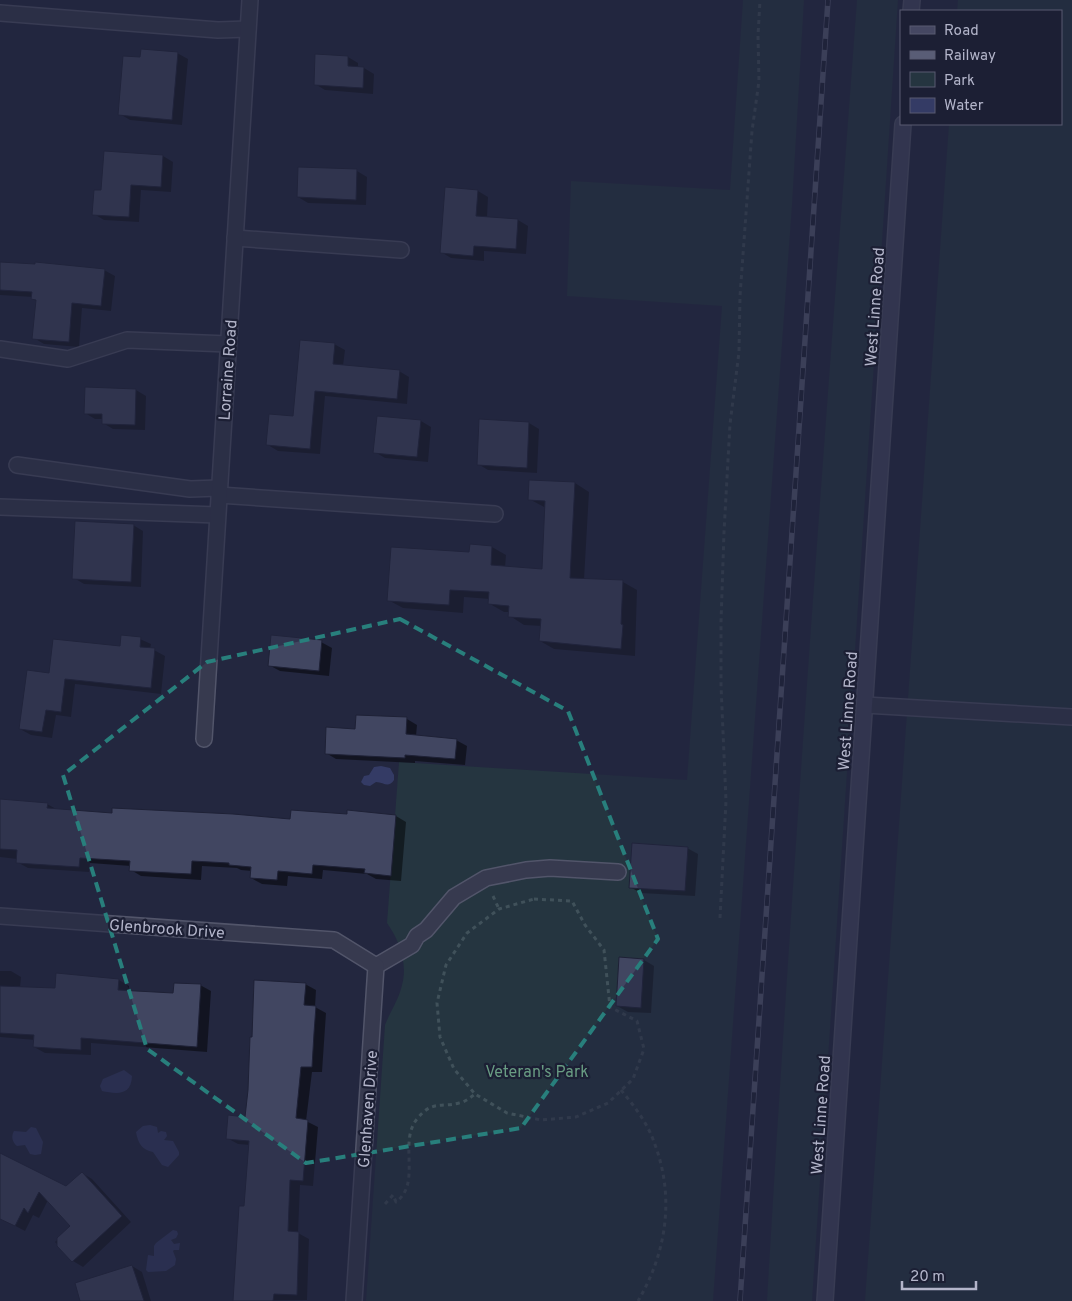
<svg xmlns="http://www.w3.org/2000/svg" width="1072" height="1301" font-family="Overpass,sans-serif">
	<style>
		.green { fill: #253540 }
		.water { fill: #343b65 }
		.shadow { fill: #0007 }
		.building { fill: #414661; stroke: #1e2136 }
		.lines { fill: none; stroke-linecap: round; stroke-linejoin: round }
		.lane-casing { stroke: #52556a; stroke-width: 18 }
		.street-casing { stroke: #52556a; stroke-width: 18 }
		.secondary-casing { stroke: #52556a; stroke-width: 18 }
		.path { stroke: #40515a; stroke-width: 3; stroke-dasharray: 4 4; stroke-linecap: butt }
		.lane { stroke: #373a4f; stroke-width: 15 }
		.street { stroke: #373a4f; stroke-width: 15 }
		.secondary { stroke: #454762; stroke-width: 15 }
		.rail-casing { stroke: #595d76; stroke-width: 5.5 }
		.rail { stroke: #1c1f34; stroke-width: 4; stroke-dasharray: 11; stroke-linecap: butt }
		.marked { fill: none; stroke: #287f7c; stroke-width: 4; stroke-dasharray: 10 6; stroke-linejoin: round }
		.labels { text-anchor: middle; stroke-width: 4.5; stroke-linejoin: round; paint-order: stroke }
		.street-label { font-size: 16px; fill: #b3b5ca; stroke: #1c1f34 }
		.park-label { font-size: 16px; fill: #699c83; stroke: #1c1f34 }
	</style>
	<rect width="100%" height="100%" fill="#23273f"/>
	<!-- green -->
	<g class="green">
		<path d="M 743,0 L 804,0 L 792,205 L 713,1301 L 366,1301 L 385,1025 C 390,1012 399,999 402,985 C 408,963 399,940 387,923 L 399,762 L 687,780 L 722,306 L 567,296 L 571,181 L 730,190 Z"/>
		<path d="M 857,0 L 898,0 L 812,1301 L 767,1301 C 792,867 825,433 857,0 Z"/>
		<polygon points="958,0 1072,0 1072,1301 865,1301 949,124 1061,124 1061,11 957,11"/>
	</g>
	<!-- water -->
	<g class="water">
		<path d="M 381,766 L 390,768 L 394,775 L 394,780 C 388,789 384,782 376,782 L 370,786 L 364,785 L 361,782 L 364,776 L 369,775 L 374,767 Z"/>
		<path d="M 124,1070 L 132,1076 C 131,1096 117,1094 102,1091 L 100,1086 L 103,1079 Z"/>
		<path d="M 150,1125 L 157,1127 L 158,1133 L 161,1131 L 166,1132 L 167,1136 L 164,1140 L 173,1141 L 179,1152 L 179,1155 L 168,1167 L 162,1165 L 153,1152 C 142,1150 138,1143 136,1132 L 143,1126 Z"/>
		<path d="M 31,1127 L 36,1128 L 43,1142 L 41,1154 L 35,1155 L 30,1154 L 25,1145 L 17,1146 C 12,1142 11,1136 14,1131 L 26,1132 Z"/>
		<polygon points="173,1230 177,1231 178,1234 176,1238 171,1240 174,1244 180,1243 179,1250 174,1250 173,1251 176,1259 175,1265 166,1271 148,1272 146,1270 148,1255 154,1256 154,1246 156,1243"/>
	</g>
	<!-- shadow -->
	<g class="shadow">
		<polygon points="177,53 188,59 182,125 130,120 120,114 141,58"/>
		<polygon points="348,57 358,63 358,68 364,68 374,74 373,94 325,90 315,84"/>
		<polygon points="163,156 173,162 171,192 141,190 139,222 104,220 94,214 102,191"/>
		<polygon points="357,171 367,177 366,205 308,203 298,197"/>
		<polygon points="446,189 478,191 488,197 487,218 518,220 528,226 526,254 484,251 484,261 451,258 441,252"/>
		<polygon points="0,263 104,270 115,276 111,311 82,308 79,347 44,344 34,338 37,301 32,299 33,297 0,295"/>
		<polygon points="334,344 345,350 343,366 399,371 409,377 407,404 325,396 320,454 278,451 268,445 294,418"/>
		<polygon points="136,390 146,396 145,430 113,429 103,423 103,419 95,419 85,413"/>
		<polygon points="421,421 431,427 428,462 385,458 375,452"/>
		<polygon points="529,423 539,429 537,473 488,470 478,464"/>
		<polygon points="530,481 575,483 589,492 584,580 623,582 637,590 635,656 554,649 540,641 542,626 524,625 510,616 510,612 504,612 490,604 490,599 464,597 463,613 403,608 388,600 470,554 492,547 506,555 505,568 543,570 546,508 529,499"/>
		<polygon points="133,525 143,531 141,587 84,584 74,578"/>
		<polygon points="140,639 151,644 150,649 154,650 165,656 161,694 75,684 71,717 56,715 52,738 31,735 20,729 50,675 121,648"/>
		<polygon points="321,642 332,648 329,676 280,671 269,665"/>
		<polygon points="407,719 417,725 416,736 456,740 467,746 465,765 415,761 415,763 336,759 326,753 356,730"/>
		<polygon points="0,801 47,804 58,810 113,814 291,820 348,815 396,816 406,822 401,881 376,879 367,874 323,870 322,879 288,876 287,886 262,884 251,878 252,871 241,870 237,868 202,866 201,880 141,876 131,870 131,866 90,863 89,872 28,868 17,862 17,859 0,857"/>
		<polygon points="687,848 698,854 695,896 641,893 630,887"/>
		<polygon points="644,960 654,966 651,1013 628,1012 617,1006"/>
		<polygon points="0,971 11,971 21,977 20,988 56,990 119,980 129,986 128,992 174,994 200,985 211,991 207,1052 91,1043 91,1055 45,1053 34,1047 35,1040 0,1037"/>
		<polygon points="305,984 316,990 315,1007 326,1013 322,1072 312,1072 306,1121 318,1127 313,1186 300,1185 298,1233 309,1239 307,1300 234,1301 245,1208 250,1145 238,1144 227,1138 246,1118"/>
		<polygon points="0,1154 67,1187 82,1173 92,1179 131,1222 83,1267 73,1261 55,1242 72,1226 48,1200 39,1218 33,1215 25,1231 0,1218"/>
		<polygon points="132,1266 142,1272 151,1301 82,1301"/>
	</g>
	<!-- building -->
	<g class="building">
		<polygon points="141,49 178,52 172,120 118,115 123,56 140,57"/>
		<polygon points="315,54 348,56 348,66 364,67 363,88 314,85"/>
		<polygon points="104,151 163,155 161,187 131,185 129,217 92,215 94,190 101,190"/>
		<polygon points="298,167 357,169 356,200 297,197"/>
		<polygon points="445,187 478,190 476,216 518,219 516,249 474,246 473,256 440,253"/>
		<polygon points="0,262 35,264 35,262 105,269 101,306 72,303 69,342 32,339 36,300 31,299 32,292 0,290"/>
		<polygon points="300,340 335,343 333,364 400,370 397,399 315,391 310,449 266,445 269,414 293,416"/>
		<polygon points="85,387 136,389 135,425 102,424 102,414 84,414"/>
		<polygon points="377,416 421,420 417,457 373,453"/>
		<polygon points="479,419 529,422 527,468 477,465"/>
		<polygon points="529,480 575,482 570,578 623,580 621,624 623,625 621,649 539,641 541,619 508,617 509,606 488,604 489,592 450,590 449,605 387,601 391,547 469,552 470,544 492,546 491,565 542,569 545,501 528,500"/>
		<polygon points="75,521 134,524 131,582 72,579"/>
		<polygon points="121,635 141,637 140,647 155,648 151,688 65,679 61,712 46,710 42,732 19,729 27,670 49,673 53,639 120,646"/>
		<polygon points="271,635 322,640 319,671 268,666"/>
		<polygon points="356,715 407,717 406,734 457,739 455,759 405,755 405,758 325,754 326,727 355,729"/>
		<polygon points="0,799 48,803 47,808 112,813 112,808 233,814 290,819 291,810 347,814 347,810 396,815 391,876 364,873 365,869 313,865 312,874 278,871 277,880 250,878 251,867 229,865 229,863 192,861 191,874 129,871 130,861 80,858 79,867 16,863 17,850 0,849"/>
		<polygon points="632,843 688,847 685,891 629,888"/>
		<polygon points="619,957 644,959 641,1008 616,1006"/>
		<polygon points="56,973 119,979 118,990 173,993 174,983 201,984 197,1047 81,1038 81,1050 33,1047 34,1035 0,1033 0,986 55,988"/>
		<polygon points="254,980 306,983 304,1005 316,1006 314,1033 312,1067 301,1067 296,1118 308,1120 303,1181 290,1180 288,1231 299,1232 297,1295 274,1294 273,1301 233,1301 239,1206 244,1206 249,1141 226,1139 228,1115 245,1117 248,1090 250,1037 252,1037"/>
		<polygon points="0,1153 66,1186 82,1172 122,1216 72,1262 57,1246 57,1238 70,1226 39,1192 28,1213 24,1208 15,1226 0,1219"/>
		<polygon points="132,1265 144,1301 80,1301 75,1283"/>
	</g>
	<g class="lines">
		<!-- lane casing -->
		<g class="lane-casing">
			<g id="lane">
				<polyline points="0,13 218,30 248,29"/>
				<polyline points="235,238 401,250"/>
				<polyline points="0,349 68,359 127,340 228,344"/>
				<polyline points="17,465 190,489 219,488"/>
				<polyline points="219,495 495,514"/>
				<polyline points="0,507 217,515"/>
				<polyline points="865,705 1072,717"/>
				<polyline points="376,966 412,945 417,936 426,930 454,897 486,878 526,870 550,868 618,872"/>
			</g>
		</g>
		<!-- street casing -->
		<g class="street-casing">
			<g id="street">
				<polyline points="204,739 250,0"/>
				<polyline points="0,916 334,940 376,966 354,1301"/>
			</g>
		</g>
		<!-- secondary casing -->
		<g class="secondary-casing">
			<g id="secondary">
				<polyline points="911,11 912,0"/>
				<polyline points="825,1301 903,124"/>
			</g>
		</g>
		<!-- path -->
		<g class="path">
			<polyline points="493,896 499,909"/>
			<polygon points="534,899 572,901 585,925 604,950 610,1007 637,1021 644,1049 633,1079 608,1103 576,1117 541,1120 507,1113 475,1094 454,1069 440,1037 437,1003 446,965 467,933 499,909"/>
			<polyline points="720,918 726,801 721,685 721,622 724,532 730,424 739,352 740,296 752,131 759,81 758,36 760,0"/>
			<path d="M 621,1090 C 634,1106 647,1122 654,1142 C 675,1196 667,1252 638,1301"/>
			<path d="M 385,1204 L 393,1195 L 396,1202 C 422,1183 398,1142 417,1119 C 432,1100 440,1108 459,1103 C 465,1102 470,1098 475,1094"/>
		</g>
		<!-- lane -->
		<use href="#lane" class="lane"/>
		<!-- street -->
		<use href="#street" class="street"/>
		<!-- secondary -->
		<use href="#secondary" class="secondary"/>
		<!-- rail casing -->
		<g class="rail-casing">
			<polyline id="rail" points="740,1301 828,0"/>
		</g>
		<!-- rail -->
		<use href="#rail" class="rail"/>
	</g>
	<!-- marked area -->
	<path d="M0 0H1072V1301H0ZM 400,619 L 568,711 L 658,939 L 521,1128 L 306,1163 L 147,1049 L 63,775 L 207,662 Z" fill="#23273f" fill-opacity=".55" fill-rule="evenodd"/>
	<path class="marked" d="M 400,619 L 568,711 L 658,939 L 521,1128 L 306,1163 L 147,1049 L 63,775 L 207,662 Z"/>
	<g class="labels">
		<!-- street labels -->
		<g class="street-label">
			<text transform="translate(874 307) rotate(-86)" y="6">West Linne Road</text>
			<text transform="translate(227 370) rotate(-86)" y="6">Lorraine Road</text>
			<text transform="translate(847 711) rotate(-86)" y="6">West Linne Road</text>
			<text transform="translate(167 928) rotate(4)" y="6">Glenbrook Drive</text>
			<text transform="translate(367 1109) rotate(-86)" y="6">Glenhaven Drive</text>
			<text transform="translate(820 1115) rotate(-86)" y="6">West Linne Road</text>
		</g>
		<!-- park labels -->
		<g class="park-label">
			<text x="537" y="1077">Veteran's Park</text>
		</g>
	</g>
	<!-- legend -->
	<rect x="900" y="10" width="162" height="115" fill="#1c1f34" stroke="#585b70"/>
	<rect x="910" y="26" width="25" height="8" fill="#454762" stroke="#585b70"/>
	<text x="944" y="35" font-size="15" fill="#b3b5ca">Road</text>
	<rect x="910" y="51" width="25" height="8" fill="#595d76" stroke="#585b70"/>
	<text x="944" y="60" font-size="15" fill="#b3b5ca">Railway</text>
	<rect x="910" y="72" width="25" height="15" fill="#253540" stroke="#585b70"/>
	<text x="944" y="85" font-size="15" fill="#b3b5ca">Park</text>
	<rect x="910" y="98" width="25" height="15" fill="#343b65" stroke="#585b70"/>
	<text x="944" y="110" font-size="15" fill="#b3b5ca">Water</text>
	<!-- scale -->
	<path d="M902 1281v8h74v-8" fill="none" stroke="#b3b5ca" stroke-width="2.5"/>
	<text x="910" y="1281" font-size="15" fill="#b3b5ca" stroke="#1c1f34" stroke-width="4" paint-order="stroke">20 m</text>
</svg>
